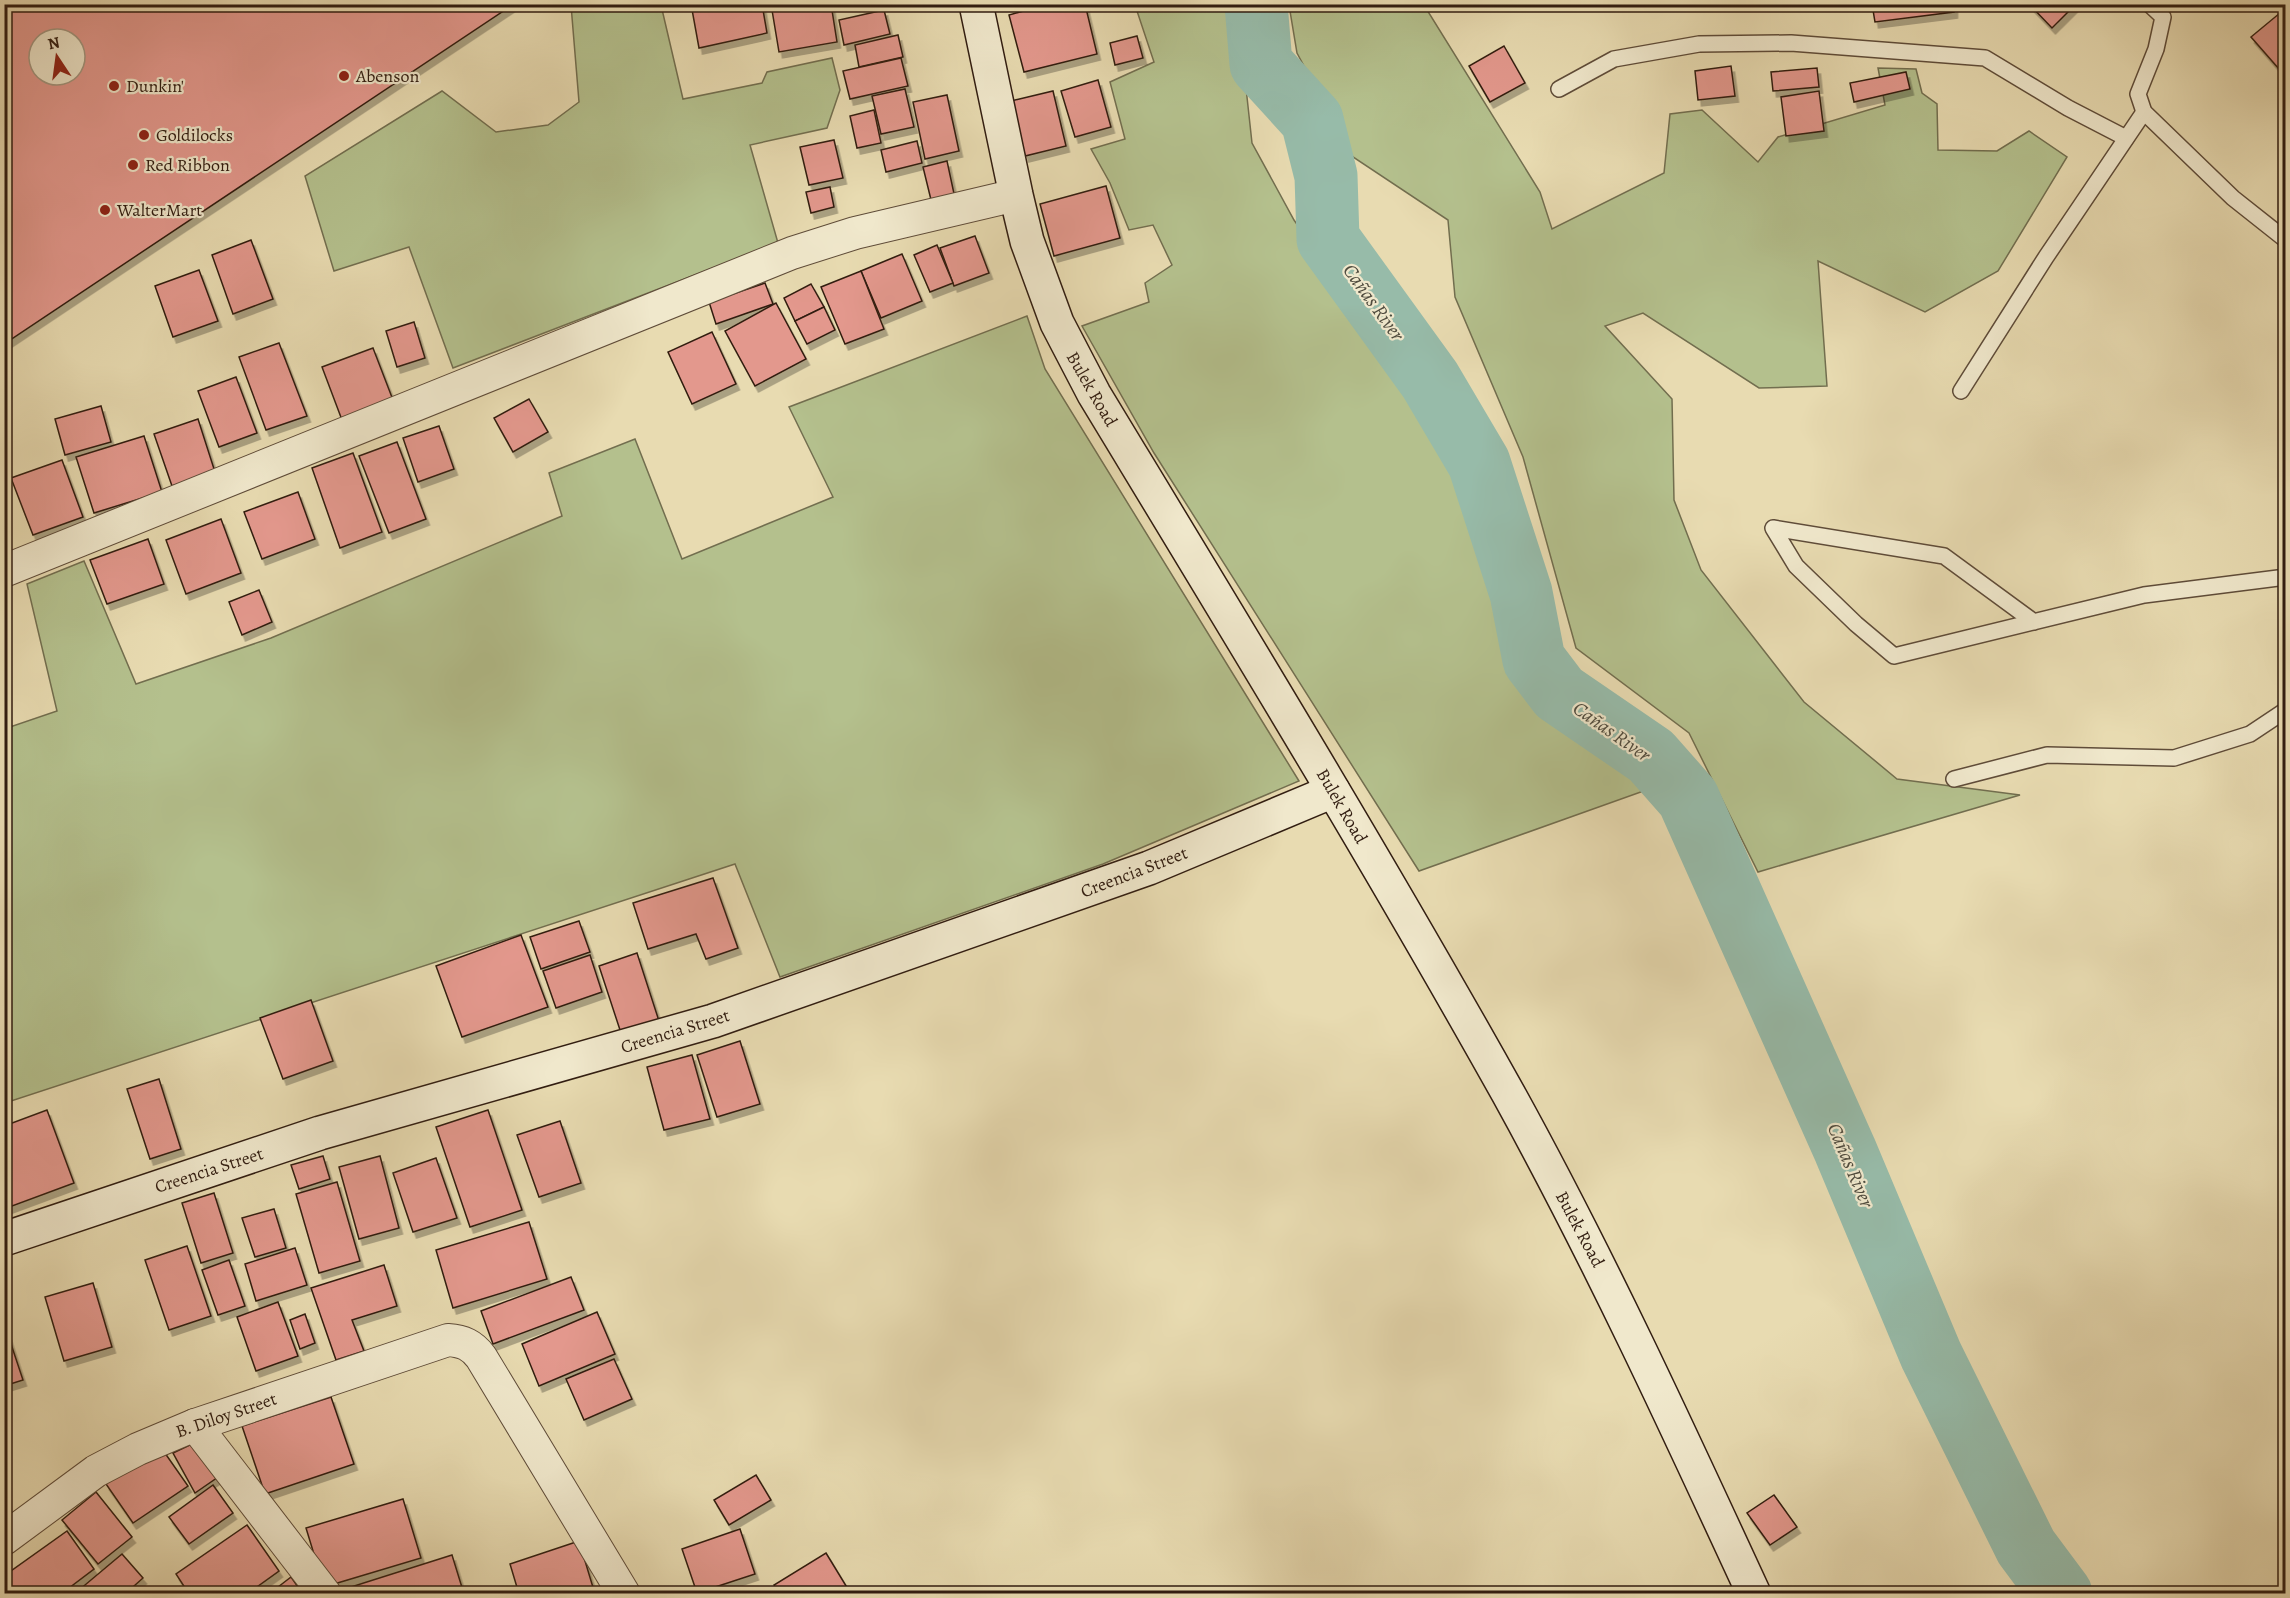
<svg xmlns="http://www.w3.org/2000/svg" width="2290" height="1598" font-family="Alegreya,serif">
	<style>
		.green { fill: #b4c08d; stroke: #726e4f; stroke-width: 1.5 }
		.lines { fill: none; stroke-linecap: round; stroke-linejoin: round }
		.river { stroke: #97bba9; stroke-width: 63 }
		.building { fill: #e3988d; stroke: #311d11; stroke-width: 1.5; fill-rule: evenodd; filter: url(#shadow) }
		.lane-casing { stroke: #5f4c39; stroke-width: 18 }
		.street-casing { stroke: #5f4c39; stroke-width: 34 }
		.secondary-casing { stroke: #311d11; stroke-width: 36 }
		.lane { stroke: #f0e8cc; stroke-width: 15 }
		.street { stroke: #f0e8cc; stroke-width: 32 }
		.secondary { stroke: #f0e8cc; stroke-width: 33 }
		.poi-dot { fill: #8f2418; stroke: #f0e8cc; stroke-width: 2 }
		.labels { text-anchor: middle; stroke-width: 4.5; stroke-linejoin: round; paint-order: stroke }
		.poi-label { font-size: 18px; fill: #311d11; stroke: #f0e8cc; text-anchor: start }
		.street-label { font-size: 18px; fill: #311d11; stroke: #f0e8cc }
		.water-label { font-size: 20px; font-style: italic; fill: #504c3f; stroke: #f0e8cc }
	</style>
	<defs>
		<filter id="shadow"><feDropShadow dx="3.5" dy="6" stdDeviation="0" flood-color="#0004"/></filter>
	</defs>
	<rect width="100%" height="100%" fill="#e8dbb1"/>
	<filter id="stains"><feTurbulence type="fractalNoise" baseFrequency=".00333" numOctaves="4"/><feColorMatrix values="0 0 0 0 .2 0 0 0 0 .09 0 0 0 0 .02 0 0 0 .5 -.17"/></filter>
	<radialGradient id="worn" r=".72"><stop offset=".6" stop-color="#630" stop-opacity="0"/><stop offset="1" stop-color="#630" stop-opacity=".3"/></radialGradient>
	<!-- green -->
	<g class="green">
		<polygon points="571,5 661,5 683,99 762,83 767,72 832,58 840,90 827,128 750,145 778,243 453,368 409,247 334,271 305,176 442,91 496,132 548,125 579,102"/>
		<polygon points="1135,5 1237,5 1252,143 1294,220 1406,380 1464,471 1508,643 1541,702 1652,788 1419,871 1154,453 1082,326 1149,302 1145,283 1172,265 1153,225 1129,230 1110,183 1091,149 1125,139 1110,82 1154,62"/>
		<polygon points="1289,5 1424,5 1540,192 1552,229 1664,173 1670,114 1702,110 1758,162 1778,137 1885,105 1878,68 1916,69 1922,93 1937,104 1938,150 1997,151 2029,131 2067,157 1998,271 1925,312 1818,261 1827,386 1759,388 1643,313 1605,326 1672,399 1674,500 1701,570 1804,702 1897,779 2020,795 1758,872 1689,733 1576,648 1523,457 1455,297 1448,220 1353,157 1297,53"/>
		<polygon points="1027,316 1045,369 1299,781 1103,864 780,977 735,864 5,1103 4,729 57,711 27,584 84,561 136,684 271,638 562,516 549,473 635,439 682,559 833,497 789,407"/>
	</g>
	<g class="lines">
		<!-- river -->
		<polyline class="river" points="1256,4 1261,64 1312,120 1326,176 1328,239 1430,380 1479,463 1521,593 1534,660 1559,693 1651,756 1688,798 1845,1150 1931,1355 2026,1547 2061,1594"/>
	</g>
	<!-- building -->
	<g class="building">
		<path d="M 7,4 L 514,4 L 4,344 L 4,6 ZM 39,39 L 75,39 L 75,75 L 39,75 Z"/>
		<polygon points="691,4 762,4 767,33 699,48"/>
		<polygon points="771,4 831,4 837,42 779,52"/>
		<polygon points="1049,4 1085,4 1097,54 1024,72 1009,15"/>
		<polygon points="1872,4 1954,4 1954,12 1875,22"/>
		<polygon points="2029,4 2076,4 2052,28"/>
		<polygon points="2286,8 2286,77 2251,37"/>
		<polygon points="884,10 890,34 844,45 839,20"/>
		<polygon points="898,35 903,57 859,67 855,45"/>
		<polygon points="1137,36 1143,58 1115,65 1110,43"/>
		<polygon points="1504,46 1525,83 1490,102 1469,66"/>
		<polygon points="901,58 908,86 850,99 843,71"/>
		<polygon points="1731,66 1735,96 1698,100 1695,71"/>
		<polygon points="1817,68 1819,87 1773,91 1771,72"/>
		<polygon points="1906,72 1910,89 1854,102 1850,83"/>
		<polygon points="1098,80 1111,127 1075,137 1061,91"/>
		<polygon points="905,89 914,127 881,134 872,96"/>
		<polygon points="1053,91 1066,146 1025,156 1011,101"/>
		<polygon points="1819,91 1824,131 1786,136 1781,97"/>
		<polygon points="947,95 959,151 925,159 913,102"/>
		<polygon points="874,110 881,143 857,148 850,116"/>
		<polygon points="834,140 843,178 809,185 800,147"/>
		<polygon points="917,141 922,163 886,172 881,150"/>
		<polygon points="947,161 956,203 933,208 923,167"/>
		<polygon points="1106,186 1120,238 1054,256 1040,204"/>
		<polygon points="830,187 834,207 811,213 806,192"/>
		<polygon points="975,236 989,273 954,286 940,248"/>
		<polygon points="251,240 273,299 233,314 212,255"/>
		<polygon points="937,245 953,283 930,292 914,255"/>
		<polygon points="902,254 922,301 881,318 861,271"/>
		<polygon points="199,270 218,321 173,337 155,286"/>
		<polygon points="861,271 884,329 845,344 821,287"/>
		<polygon points="765,283 773,304 716,324 709,302"/>
		<polygon points="811,284 824,307 795,321 784,298"/>
		<polygon points="776,303 806,359 755,386 725,331"/>
		<polygon points="824,307 835,330 807,344 795,321"/>
		<polygon points="414,322 425,358 397,367 386,331"/>
		<polygon points="712,332 736,384 692,404 668,352"/>
		<polygon points="279,343 307,416 266,430 239,357"/>
		<polygon points="373,348 393,400 342,420 322,367"/>
		<polygon points="236,377 257,433 219,447 198,391"/>
		<polygon points="529,399 548,432 513,452 494,418"/>
		<polygon points="101,406 111,442 65,455 55,419"/>
		<polygon points="198,419 215,472 172,486 154,434"/>
		<polygon points="439,426 454,469 418,482 403,438"/>
		<polygon points="144,436 162,492 94,513 76,457"/>
		<polygon points="397,442 426,519 389,533 359,456"/>
		<polygon points="353,453 382,532 340,548 312,468"/>
		<polygon points="62,460 83,517 33,535 11,478"/>
		<polygon points="298,492 315,539 262,559 244,512"/>
		<polygon points="221,519 241,573 186,594 166,540"/>
		<polygon points="148,539 164,584 107,604 90,560"/>
		<polygon points="259,590 272,622 242,635 229,602"/>
		<polygon points="713,878 738,948 706,959 696,934 648,949 633,903"/>
		<polygon points="579,921 590,952 541,969 530,937"/>
		<polygon points="521,935 548,1007 462,1037 436,966"/>
		<polygon points="637,953 659,1021 621,1033 599,966"/>
		<polygon points="590,955 602,992 556,1008 543,971"/>
		<polygon points="311,1000 333,1061 283,1079 260,1018"/>
		<polygon points="740,1041 760,1104 717,1117 697,1055"/>
		<polygon points="692,1055 710,1119 664,1130 647,1067"/>
		<polygon points="159,1079 181,1149 150,1159 127,1089"/>
		<polygon points="47,1110 74,1183 4,1209 4,1126"/>
		<polygon points="488,1110 522,1210 470,1227 436,1127"/>
		<polygon points="560,1121 581,1183 539,1197 517,1135"/>
		<polygon points="323,1156 330,1179 299,1189 291,1165"/>
		<polygon points="380,1156 399,1228 359,1239 339,1167"/>
		<polygon points="436,1158 457,1218 413,1232 393,1173"/>
		<polygon points="337,1182 360,1261 319,1273 296,1194"/>
		<polygon points="214,1193 233,1253 201,1263 182,1203"/>
		<polygon points="274,1209 286,1248 255,1257 242,1218"/>
		<polygon points="529,1222 547,1279 453,1308 436,1250"/>
		<polygon points="187,1246 211,1316 169,1330 145,1260"/>
		<polygon points="295,1248 307,1285 256,1301 245,1264"/>
		<polygon points="229,1260 245,1306 218,1315 202,1270"/>
		<polygon points="384,1265 397,1306 352,1320 364,1351 336,1360 311,1288"/>
		<polygon points="571,1277 584,1310 493,1344 481,1311"/>
		<polygon points="93,1283 112,1347 64,1361 45,1297"/>
		<polygon points="278,1302 298,1356 256,1371 237,1317"/>
		<polygon points="597,1312 615,1354 539,1386 522,1344"/>
		<polygon points="305,1314 315,1343 300,1349 290,1320"/>
		<polygon points="4,1323 23,1380 4,1386"/>
		<polygon points="614,1359 632,1399 584,1420 566,1379"/>
		<polygon points="331,1397 354,1464 265,1494 242,1426"/>
		<polygon points="198,1441 221,1475 195,1493 173,1453"/>
		<polygon points="160,1446 188,1486 133,1523 106,1484"/>
		<polygon points="756,1475 771,1500 729,1525 714,1500"/>
		<polygon points="213,1485 233,1513 189,1544 169,1517"/>
		<polygon points="96,1492 132,1537 98,1564 62,1520"/>
		<polygon points="1774,1495 1797,1527 1770,1545 1747,1513"/>
		<polygon points="403,1499 421,1558 324,1587 306,1528"/>
		<polygon points="247,1525 279,1571 247,1594 189,1594 176,1574"/>
		<polygon points="740,1529 755,1574 697,1593 682,1549"/>
		<polygon points="67,1531 94,1569 61,1594 4,1594 4,1576"/>
		<polygon points="579,1541 595,1594 519,1594 510,1564"/>
		<polygon points="826,1553 851,1594 779,1594 774,1585"/>
		<polygon points="122,1554 143,1578 125,1594 82,1594 79,1590"/>
		<polygon points="452,1555 464,1594 353,1594 351,1587"/>
		<polygon points="291,1577 303,1594 269,1594"/>
	</g>
	<g class="lines">
		<!-- lane casing -->
		<g class="lane-casing">
			<g id="lane">
				<polyline points="2149,4 2163,17 2156,49 2138,94 2144,112 2233,198 2286,240"/>
				<polyline points="1559,89 1614,59 1699,44 1791,43 1985,58 2068,108 2126,138"/>
				<polyline points="1961,391 2046,257 2144,112"/>
				<polyline points="2034,622 1944,556 1773,528 1796,566 1856,624 1894,656 2144,595 2286,577"/>
				<polyline points="1954,779 2047,755 2174,758 2250,734 2286,710"/>
			</g>
		</g>
		<!-- street casing -->
		<g class="street-casing">
			<g id="street">
				<polyline points="4,571 792,253 855,233 1016,195"/>
				<polyline points="195,1425 325,1594"/>
				<path d="M 4,1539 L 96,1471 L 138,1449 L 195,1425 L 448,1340 C 463,1341 472,1345 481,1357 L 624,1594"/>
			</g>
		</g>
		<!-- secondary casing -->
		<g class="secondary-casing">
			<g id="secondary">
				<path d="M 976,4 L 1016,195 L 1027,241 L 1057,323 L 1094,394 C 1234,625 1376,857 1508,1093 C 1598,1256 1676,1425 1754,1594"/>
				<polyline points="4,1239 320,1133 713,1021 1149,868 1333,791"/>
			</g>
		</g>
		<!-- lane -->
		<use href="#lane" class="lane"/>
		<!-- street -->
		<use href="#street" class="street"/>
		<!-- secondary -->
		<use href="#secondary" class="secondary"/>
	</g>
	<!-- markers -->
	<g class="poi-dot">
		<circle cx="344" cy="76" r="6"/>
		<circle cx="114" cy="86" r="6"/>
		<circle cx="144" cy="135" r="6"/>
		<circle cx="133" cy="165" r="6"/>
		<circle cx="105" cy="210" r="6"/>
	</g>
	<g class="labels">
		<!-- poi labels -->
		<g class="poi-label">
			<text x="356" y="82">Abenson</text>
			<text x="126" y="92">Dunkin'</text>
			<text x="156" y="141">Goldilocks</text>
			<text x="145" y="171">Red Ribbon</text>
			<text x="117" y="216">WalterMart</text>
		</g>
		<!-- street labels -->
		<g class="street-label">
			<text transform="translate(1092 389) rotate(60)" y="6">Bulek Road</text>
			<text transform="translate(1342 806) rotate(60)" y="6">Bulek Road</text>
			<text transform="translate(1134 872) rotate(-21)" y="6">Creencia Street</text>
			<text transform="translate(675 1031) rotate(-17)" y="6">Creencia Street</text>
			<text transform="translate(209 1170) rotate(-18)" y="6">Creencia Street</text>
			<text transform="translate(1580 1229) rotate(62)" y="6">Bulek Road</text>
			<text transform="translate(226 1415) rotate(-19)" y="6">B. Diloy Street</text>
		</g>
		<!-- water labels -->
		<g class="water-label">
			<text transform="translate(1374 302) rotate(54)" y="7">Cañas River</text>
			<text transform="translate(1612 731) rotate(35)" y="7">Cañas River</text>
			<text transform="translate(1851 1165) rotate(67)" y="7">Cañas River</text>
		</g>
	</g>
	<!-- margin -->
	<rect width="2290" height="1598" fill="none" stroke="#e8dbb1" stroke-width="24"/>
	<rect x="6" y="6" width="2278" height="1586" fill="none" stroke="#311d11" stroke-width="3"/>
	<rect x="12" y="12" width="2266" height="1574" fill="none" stroke="#311d11" stroke-width="1.5"/>
	<!-- north arrow -->
	<g transform="translate(57 57) rotate(347)"><circle r="28" fill="#f0e8cc" stroke="#a49781" stroke-width="1.5"/>
	<path d="M0-4.5L10 22L0 15L-10 22Z" fill="#8f2418"/>
	<text y="-9" font-size="16" font-weight="bold" text-anchor="middle" fill="#311d11">N</text>
	</g>
	<rect width="100%" height="100%" filter="url(#stains)"/>
	<rect width="100%" height="100%" fill="url(#worn)"/>
</svg>
